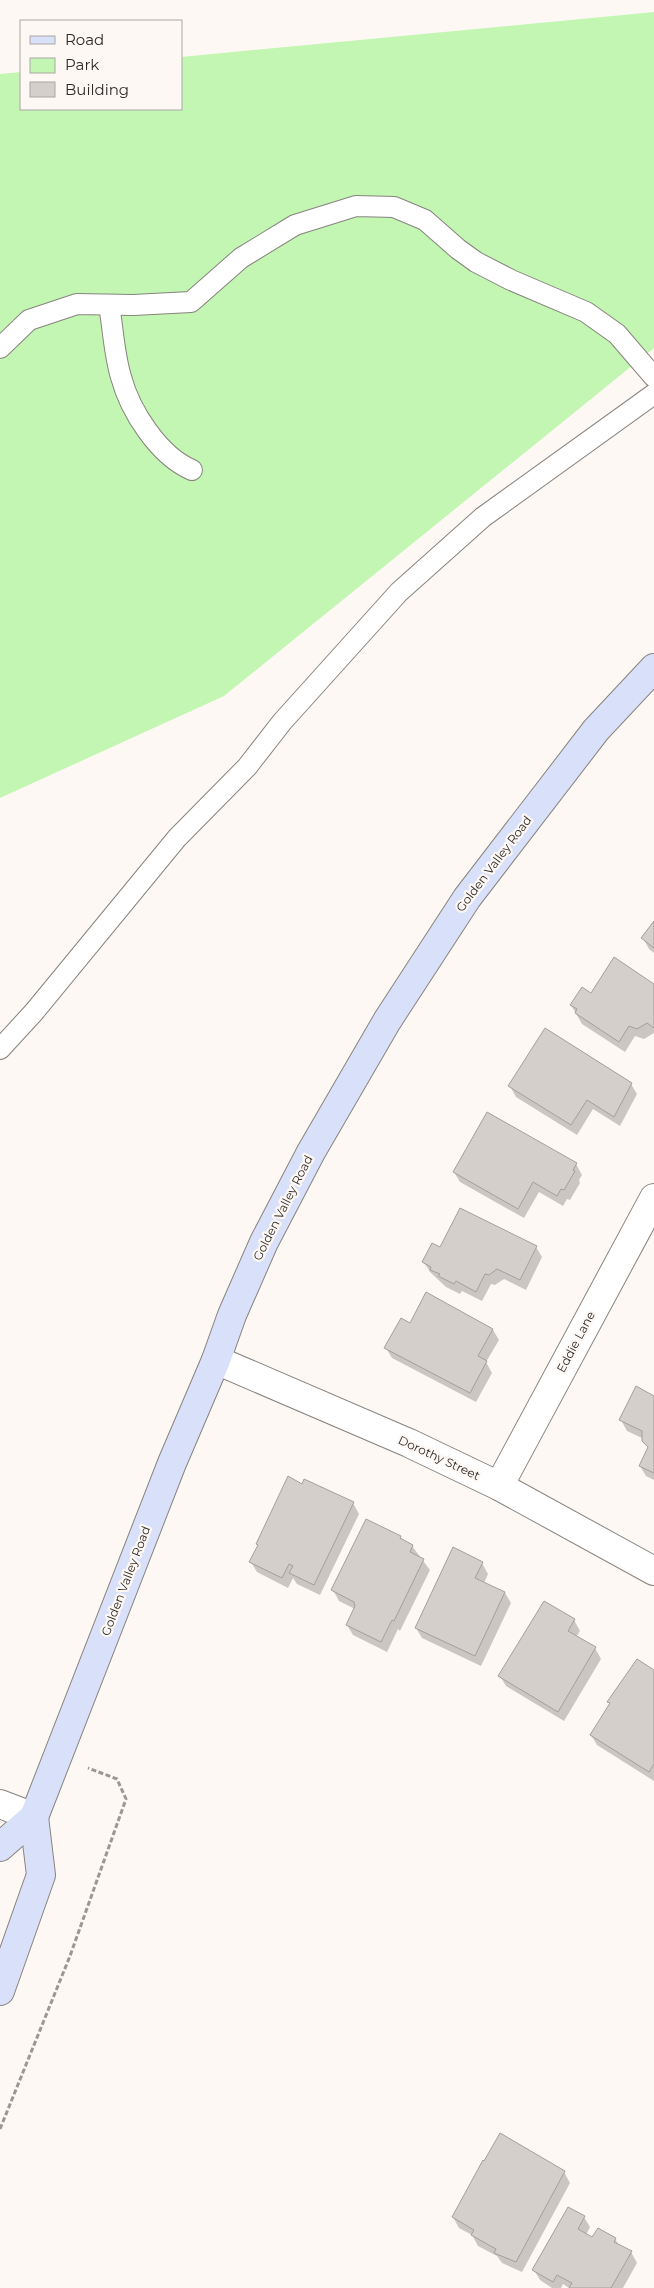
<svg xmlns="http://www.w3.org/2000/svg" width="654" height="2288" font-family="Montserrat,sans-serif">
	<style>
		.green { fill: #c2f6b2 }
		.shadow { fill: #0003 }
		.building { fill: #d4cfcb; stroke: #a49f9b }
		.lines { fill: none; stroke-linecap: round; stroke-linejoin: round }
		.service-casing { stroke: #88837f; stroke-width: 22 }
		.minor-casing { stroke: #88837f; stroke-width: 30 }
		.secondary-casing { stroke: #88837f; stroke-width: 30 }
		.path { stroke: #9b9795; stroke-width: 3; stroke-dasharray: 5 2.5; stroke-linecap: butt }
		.service { stroke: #fff; stroke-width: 20 }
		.minor { stroke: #fff; stroke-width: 28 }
		.secondary { stroke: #d9e1fa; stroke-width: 28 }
		.labels { text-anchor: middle; stroke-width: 4.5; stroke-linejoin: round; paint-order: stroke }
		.street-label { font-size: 12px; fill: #2c2a29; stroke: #fef8f4 }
	</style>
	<rect width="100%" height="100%" fill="#fef8f4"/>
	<!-- green -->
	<polygon class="green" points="654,12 654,348 224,696 0,798 0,74 21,72 21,109 181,109 181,57"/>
	<!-- shadow -->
	<g class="shadow">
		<polygon points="654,923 654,953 649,949 643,938"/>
		<polygon points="654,985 654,1033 644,1039 635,1036 625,1052 582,1024 571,1005"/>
		<polygon points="631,1084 637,1094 620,1126 593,1109 577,1135 516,1097 510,1086"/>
		<polygon points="576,1164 582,1175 579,1180 580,1183 570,1200 567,1199 563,1206 539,1192 524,1218 460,1182 454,1172"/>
		<polygon points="536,1247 542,1257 526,1290 504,1279 495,1285 491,1284 482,1301 462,1291 460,1294 446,1287 430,1272 424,1262 441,1249"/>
		<polygon points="411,1324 493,1330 499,1340 486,1362 492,1373 476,1402 392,1358 386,1348"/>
		<polygon points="654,1397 654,1480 646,1476 640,1466 648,1449 644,1439 627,1431 621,1420"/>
		<polygon points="303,1485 353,1503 359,1514 320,1595 297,1584 293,1578 288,1588 257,1572 251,1562 258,1546 257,1544"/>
		<polygon points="400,1537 403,1542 412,1546 430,1570 400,1631 398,1629 387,1652 353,1635 347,1625 355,1609 339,1601 333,1590"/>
		<polygon points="482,1563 488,1574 484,1583 505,1593 511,1603 481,1666 422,1638 416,1628"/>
		<polygon points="574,1620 580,1631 576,1637 595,1648 601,1659 564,1721 506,1686 500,1676"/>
		<polygon points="654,1672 654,1781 597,1745 591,1735 611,1705 609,1702"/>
		<polygon points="564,2172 570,2183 522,2272 502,2263 497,2256 478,2246 472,2235 459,2228 453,2217"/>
		<polygon points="584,2217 590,2227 586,2235 593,2238 615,2239 619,2245 631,2252 637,2263 623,2288 569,2288 563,2284 561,2288 552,2288 540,2280 534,2270"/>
	</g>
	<!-- building -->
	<g class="building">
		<polygon points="654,921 654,948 641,938"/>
		<polygon points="614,957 654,984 654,1028 647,1023 637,1029 629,1026 619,1042 575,1013 577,1009 570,1005 582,987 591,993"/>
		<polygon points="545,1028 632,1083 614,1117 587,1100 571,1125 508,1086"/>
		<polygon points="487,1112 577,1163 573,1170 575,1171 564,1190 561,1189 557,1196 533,1182 518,1209 453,1172"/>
		<polygon points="460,1208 537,1246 520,1280 497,1269 489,1275 485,1274 476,1292 456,1281 454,1284 438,1276 440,1274 430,1270 431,1267 422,1262 432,1243 440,1247"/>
		<polygon points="426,1292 493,1329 478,1356 487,1361 470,1393 384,1348 401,1318 410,1323"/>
		<polygon points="636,1386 654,1396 654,1473 639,1466 648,1447 642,1441 642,1431 619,1420"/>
		<polygon points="288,1476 302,1484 304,1479 354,1502 314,1585 289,1573 293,1566 289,1564 282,1578 249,1562 258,1545 256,1544"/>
		<polygon points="366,1519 401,1536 400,1538 413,1545 410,1552 424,1559 394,1621 392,1620 381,1642 346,1625 355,1606 354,1602 331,1590"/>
		<polygon points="453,1547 483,1562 475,1578 505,1592 475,1656 415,1628"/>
		<polygon points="544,1601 575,1619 568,1631 596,1647 558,1712 498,1676"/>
		<polygon points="637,1659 654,1670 654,1764 649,1772 590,1735 610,1703 607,1702"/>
		<polygon points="500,2133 565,2171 516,2262 494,2253 496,2249 471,2235 474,2230 452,2217 483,2160 484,2161"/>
		<polygon points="568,2207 585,2216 578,2229 592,2237 598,2228 616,2238 614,2242 632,2251 611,2288 569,2288 572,2283 557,2275 553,2282 532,2270"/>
	</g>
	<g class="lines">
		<!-- service casing -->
		<g class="service-casing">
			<g id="service">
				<path d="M 109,305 C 113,328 114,354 121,377 C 130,411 159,456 192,470"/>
				<polyline points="0,348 29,320 77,304 133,305 191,302 241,258 295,225 356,206 394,207 425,220 458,249 476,262 511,280 586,312 617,334 654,377"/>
				<polyline points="0,1049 34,1012 177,838 247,767 282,722 399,592 483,517 654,394"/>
			</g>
		</g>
		<!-- minor casing -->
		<g class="minor-casing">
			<g id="minor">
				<polyline points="216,1360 409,1443 499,1486 654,1571"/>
				<polyline points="499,1486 654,1198"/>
				<polyline points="0,1804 34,1817"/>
			</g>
		</g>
		<!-- secondary casing -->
		<g class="secondary-casing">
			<g id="secondary">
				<polyline points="0,1847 34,1817 172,1463 216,1360 232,1315 264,1242 311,1152 387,1021 467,898 596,730 654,668"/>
				<polyline points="0,1991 41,1875 34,1817"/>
			</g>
		</g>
		<!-- path -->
		<polyline class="path" points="0,2129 70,1956 126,1799 117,1779 88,1768"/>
		<!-- service -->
		<use href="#service" class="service"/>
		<!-- minor -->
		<use href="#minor" class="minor"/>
		<!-- secondary -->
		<use href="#secondary" class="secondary"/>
	</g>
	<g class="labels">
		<!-- street labels -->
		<g class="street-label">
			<text transform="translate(494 864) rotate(-53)" y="4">Golden Valley Road</text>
			<text transform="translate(283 1208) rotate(-63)" y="4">Golden Valley Road</text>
			<text transform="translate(576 1342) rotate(-62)" y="4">Eddie Lane</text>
			<text transform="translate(439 1458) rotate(25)" y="4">Dorothy Street</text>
			<text transform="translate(126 1581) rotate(-69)" y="4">Golden Valley Road</text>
		</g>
	</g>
	<!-- legend -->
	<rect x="20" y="20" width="162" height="90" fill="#fef8f4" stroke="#aaa6a3"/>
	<rect x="30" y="36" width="25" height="8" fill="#d9e1fa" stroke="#aaa6a3"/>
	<text x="65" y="45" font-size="15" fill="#2c2a29">Road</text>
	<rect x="30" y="58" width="25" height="15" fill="#c2f6b2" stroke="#aaa6a3"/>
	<text x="65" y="70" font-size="15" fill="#2c2a29">Park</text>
	<rect x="30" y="82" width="25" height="15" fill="#d4cfcb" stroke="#aaa6a3"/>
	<text x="65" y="95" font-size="15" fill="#2c2a29">Building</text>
</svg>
